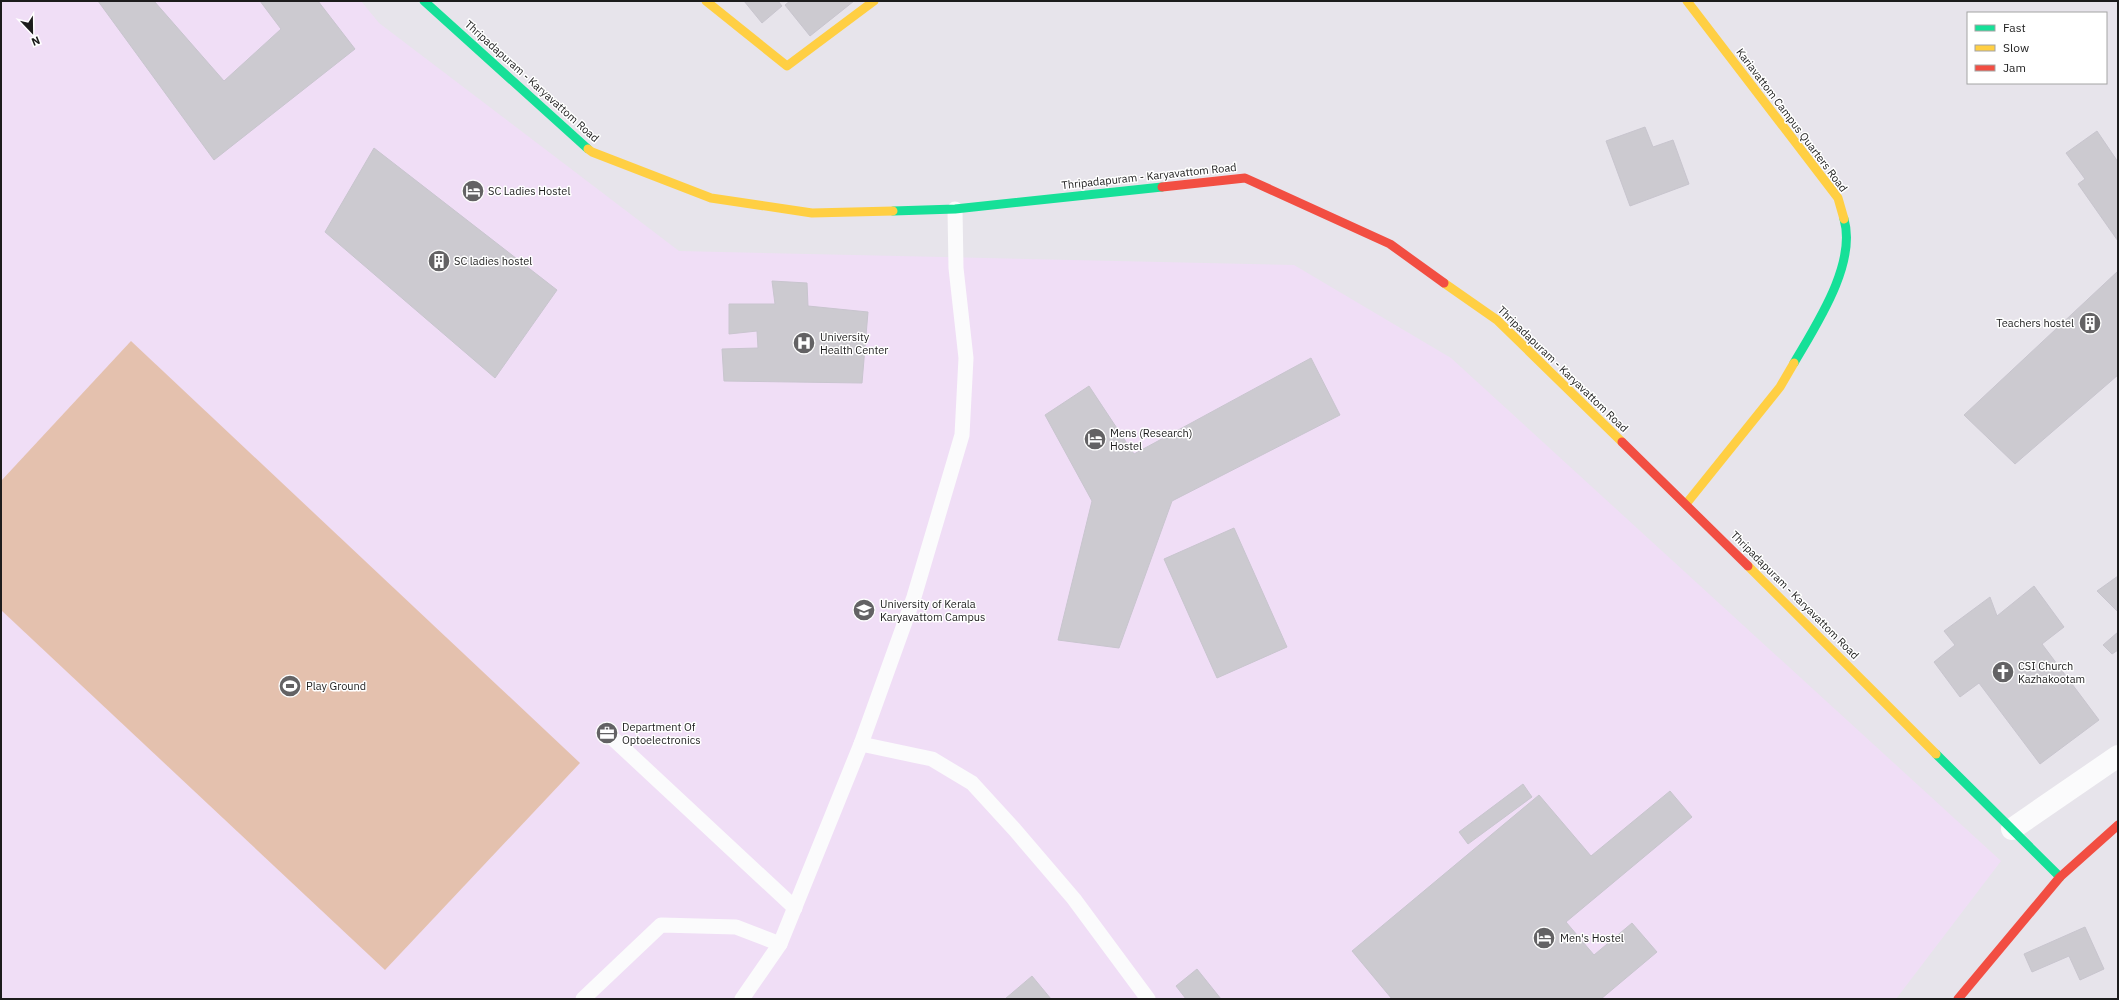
<svg xmlns="http://www.w3.org/2000/svg" width="2119" height="1000" font-family="'IBM Plex Sans',sans-serif">
	<style>
		.education { fill: #f0def6 }
		.pitch { fill: #e4c1ae }
		.building { fill: #cccad0; stroke: #c8c5ce }
		.lines { fill: none; stroke-linecap: round; stroke-linejoin: round }
		.lane { stroke: #fbfbfc; stroke-width: 15 }
		.street { stroke: #fbfbfc; stroke-width: 22 }
		.fast { stroke: #16e098; stroke-width: 9 }
		.slow { stroke: #ffcf43; stroke-width: 9 }
		.jam { stroke: #f24e42; stroke-width: 9 }
		.labels { text-anchor: middle; stroke-width: 3; stroke-linejoin: round; paint-order: stroke }
		.street-label { font-size: 11px; fill: #1c1c1c; stroke: #fff }
		.poi-label { font-size: 11px; fill: #1c1c1c; stroke: #fff; text-anchor: start }
	</style>
	<rect width="100%" height="100%" fill="#e7e4eb"/>
	<!-- education -->
	<polygon class="education" points="1,1 361,1 379,23 679,251 1294,265 1451,358 2001,861 1896,999 1,999"/>
	<!-- pitch -->
	<polygon class="pitch" points="131,341 580,763 385,970 1,610 1,481"/>
	<!-- building -->
	<g class="building">
		<polygon points="98,1 154,1 224,81 281,29 260,1 318,1 355,49 214,160"/>
		<polygon points="744,1 778,1 782,6 762,23"/>
		<polygon points="790,1 854,1 810,36 785,5"/>
		<polygon points="1645,127 1653,147 1673,140 1689,184 1630,206 1606,141"/>
		<polygon points="2097,131 2118,162 2118,241 2078,184 2085,179 2066,153"/>
		<polygon points="374,148 557,290 495,378 325,232"/>
		<polygon points="2118,271 2118,375 2015,464 1964,415"/>
		<polygon points="772,281 807,283 808,306 868,312 862,383 724,381 722,349 758,348 757,331 729,334 729,304 775,304"/>
		<polygon points="1311,358 1340,415 1172,501 1119,648 1058,640 1092,501 1045,415 1089,386 1134,454"/>
		<polygon points="1234,528 1287,647 1217,678 1164,559"/>
		<polygon points="2118,576 2118,612 2097,591"/>
		<polygon points="2034,586 2064,627 2042,644 2099,720 2040,764 1979,683 1960,697 1934,662 1955,645 1944,631 1990,597 1997,616"/>
		<polygon points="2118,632 2118,650 2112,654 2103,645"/>
		<polygon points="1523,784 1532,797 1468,844 1459,832"/>
		<polygon points="1670,791 1692,817 1566,922 1594,955 1632,923 1657,952 1601,999 1392,999 1352,951 1539,795 1591,856"/>
		<polygon points="2085,927 2104,969 2080,980 2069,956 2032,972 2024,954"/>
		<polygon points="1197,969 1221,999 1186,999 1176,986"/>
		<polygon points="1032,976 1051,999 1005,999"/>
	</g>
	<g class="lines">
		<!-- lane -->
		<g class="lane">
			<polyline points="607,733 795,908"/>
			<polyline points="861,744 932,759 972,783 1015,830 1074,899 1148,999"/>
			<polyline points="583,999 661,925 736,927 780,944"/>
			<polyline points="742,999 780,944 861,744 914,597 962,435 966,358 956,268 955,209"/>
		</g>
		<!-- street -->
		<polyline class="street" points="2012,829 2118,756"/>
		<!-- fast -->
		<g class="fast">
			<polyline points="424,1 588,149"/>
			<polyline points="893,211 955,209 1162,187"/>
			<path d="M 1794,363 C 1816,325 1857,264 1844,219"/>
			<polyline points="1936,754 2060,877"/>
		</g>
		<!-- slow -->
		<g class="slow">
			<polyline points="706,1 787,66 874,1"/>
			<polyline points="1687,1 1838,198 1844,219"/>
			<polyline points="588,149 592,152 711,198 812,213 893,211"/>
			<polyline points="1444,283 1497,320 1622,442"/>
			<polyline points="1686,504 1780,387 1794,363"/>
			<polyline points="1748,566 1936,754"/>
		</g>
		<!-- jam -->
		<g class="jam">
			<polyline points="1162,187 1245,178 1390,244 1444,283"/>
			<polyline points="1622,442 1748,566"/>
			<polyline points="1958,999 2060,877 2118,825"/>
		</g>
	</g>
	<!-- icons -->
	<defs>
		<g id="hotel-disc" transform="scale(1.15)"><circle r="9.5" fill="#636264" stroke="#fff"/><path d="M-6-4.5h1.5V1H6V5H4.5V3h-9V5H-6ZM-4 0a1.8 1.8 0 1 1 3.6 0ZM.5 0V-2.5h3Q6-2.5 6 0Z" fill="#fff"/></g>
		<g id="building-disc" transform="scale(1.15)"><circle r="9.5" fill="#636264" stroke="#fff"/><path d="M-4-6H4V6H1V3H-1V6H-4ZM-2.5-4.3h1.7v1.8h-1.7ZM.8-4.3h1.7v1.8H.8ZM-2.5-1h1.7V.8h-1.7ZM.8-1h1.7V.8H.8Z" fill="#fff"/></g>
		<g id="hospital-disc" transform="scale(1.15)"><circle r="9.5" fill="#636264" stroke="#fff"/><path d="M-5-5h3v3.5h4V-5h3V5h-3V1.5h-4V5h-3Z" fill="#fff"/></g>
		<g id="university-disc" transform="scale(1.15)"><circle r="9.5" fill="#636264" stroke="#fff"/><path d="M0-5L7-2L0 1L-7-2ZM-4 1L0 2.5L4 1V4Q0 6-4 4Z" fill="#fff"/></g>
		<g id="church-disc" transform="scale(1.15)"><circle r="9.5" fill="#636264" stroke="#fff"/><path d="M-1.2-6h2.4v3.5h3.3v2.4h-3.3V6h-2.4V-.1h-3.3v-2.4h3.3Z" fill="#fff"/></g>
		<g id="stadium-disc" transform="scale(1.15)"><circle r="9.5" fill="#636264" stroke="#fff"/><path d="M0-5a6.5 5 0 1 0 0 10a6.5 5 0 1 0 0-10ZM-3.5-1.8h7v3.6h-7Z" fill="#fff"/></g>
		<g id="office-disc" transform="scale(1.15)"><circle r="9.5" fill="#636264" stroke="#fff"/><path d="M-6-3h4V-5.5h4V-3h4V5H-6ZM-1-4.5V-3h2v-1.5ZM-6 0V1H6V0Z" fill="#fff"/></g>
	</defs>
	<g fill-rule="evenodd">
		<use href="#hotel-disc" x="473" y="191"/>
		<use href="#building-disc" x="439" y="261"/>
		<use href="#building-disc" x="2090" y="323"/>
		<use href="#hospital-disc" x="804" y="343"/>
		<use href="#hotel-disc" x="1095" y="439"/>
		<use href="#university-disc" x="864" y="610"/>
		<use href="#church-disc" x="2003" y="672"/>
		<use href="#stadium-disc" x="290" y="686"/>
		<use href="#office-disc" x="607" y="733"/>
		<use href="#hotel-disc" x="1544" y="938"/>
	</g>
	<g class="labels">
		<!-- street labels -->
		<g class="street-label">
			<text transform="translate(532 81) rotate(42)" y="4">Thripadapuram - Karyavattom Road</text>
			<text transform="translate(1792 120) rotate(53)" y="4">Kariavattom Campus Quarters Road</text>
			<text transform="translate(1149 176) rotate(-6)" y="4">Thripadapuram - Karyavattom Road</text>
			<text transform="translate(1563 369) rotate(44)" y="4">Thripadapuram - Karyavattom Road</text>
			<text transform="translate(1795 595) rotate(45)" y="4">Thripadapuram - Karyavattom Road</text>
		</g>
		<!-- poi labels -->
		<g class="poi-label">
			<text x="488" y="195">SC Ladies Hostel</text>
			<text x="454" y="265">SC ladies hostel</text>
			<text x="2074" y="327" text-anchor="end">Teachers hostel</text>
			<text x="820" y="341">University<tspan x="820" dy="13">Health Center</tspan></text>
			<text x="1110" y="437">Mens (Research)<tspan x="1110" dy="13">Hostel</tspan></text>
			<text x="880" y="608">University of Kerala<tspan x="880" dy="13">Karyavattom Campus</tspan></text>
			<text x="2018" y="670">CSI Church<tspan x="2018" dy="13">Kazhakootam</tspan></text>
			<text x="306" y="690">Play Ground</text>
			<text x="622" y="731">Department Of<tspan x="622" dy="13">Optoelectronics</tspan></text>
			<text x="1560" y="942">Men's Hostel</text>
		</g>
	</g>
	<!-- border -->
	<rect width="2119" height="1000" fill="none" stroke="#1c1c1c" stroke-width="4"/>
	<!-- legend -->
	<rect x="1967" y="12" width="140" height="72" fill="#ffffff" stroke="#a4a4a4"/>
	<rect x="1975" y="25" width="20" height="6" fill="#16e098" stroke="#a4a4a4"/>
	<text x="2003" y="32" font-size="12" fill="#1c1c1c">Fast</text>
	<rect x="1975" y="45" width="20" height="6" fill="#ffcf43" stroke="#a4a4a4"/>
	<text x="2003" y="52" font-size="12" fill="#1c1c1c">Slow</text>
	<rect x="1975" y="65" width="20" height="6" fill="#f24e42" stroke="#a4a4a4"/>
	<text x="2003" y="72" font-size="12" fill="#1c1c1c">Jam</text>
	<!-- north arrow -->
	<g transform="translate(32 32) rotate(158)" stroke="#ffffff" stroke-width="3" paint-order="stroke">
	<path d="M0-3L7 15L0 10L-7 15Z" fill="#1c1c1c"/>
	<text y="-6" font-size="11" font-weight="bold" text-anchor="middle" fill="#1c1c1c">N</text>
	</g>
</svg>
